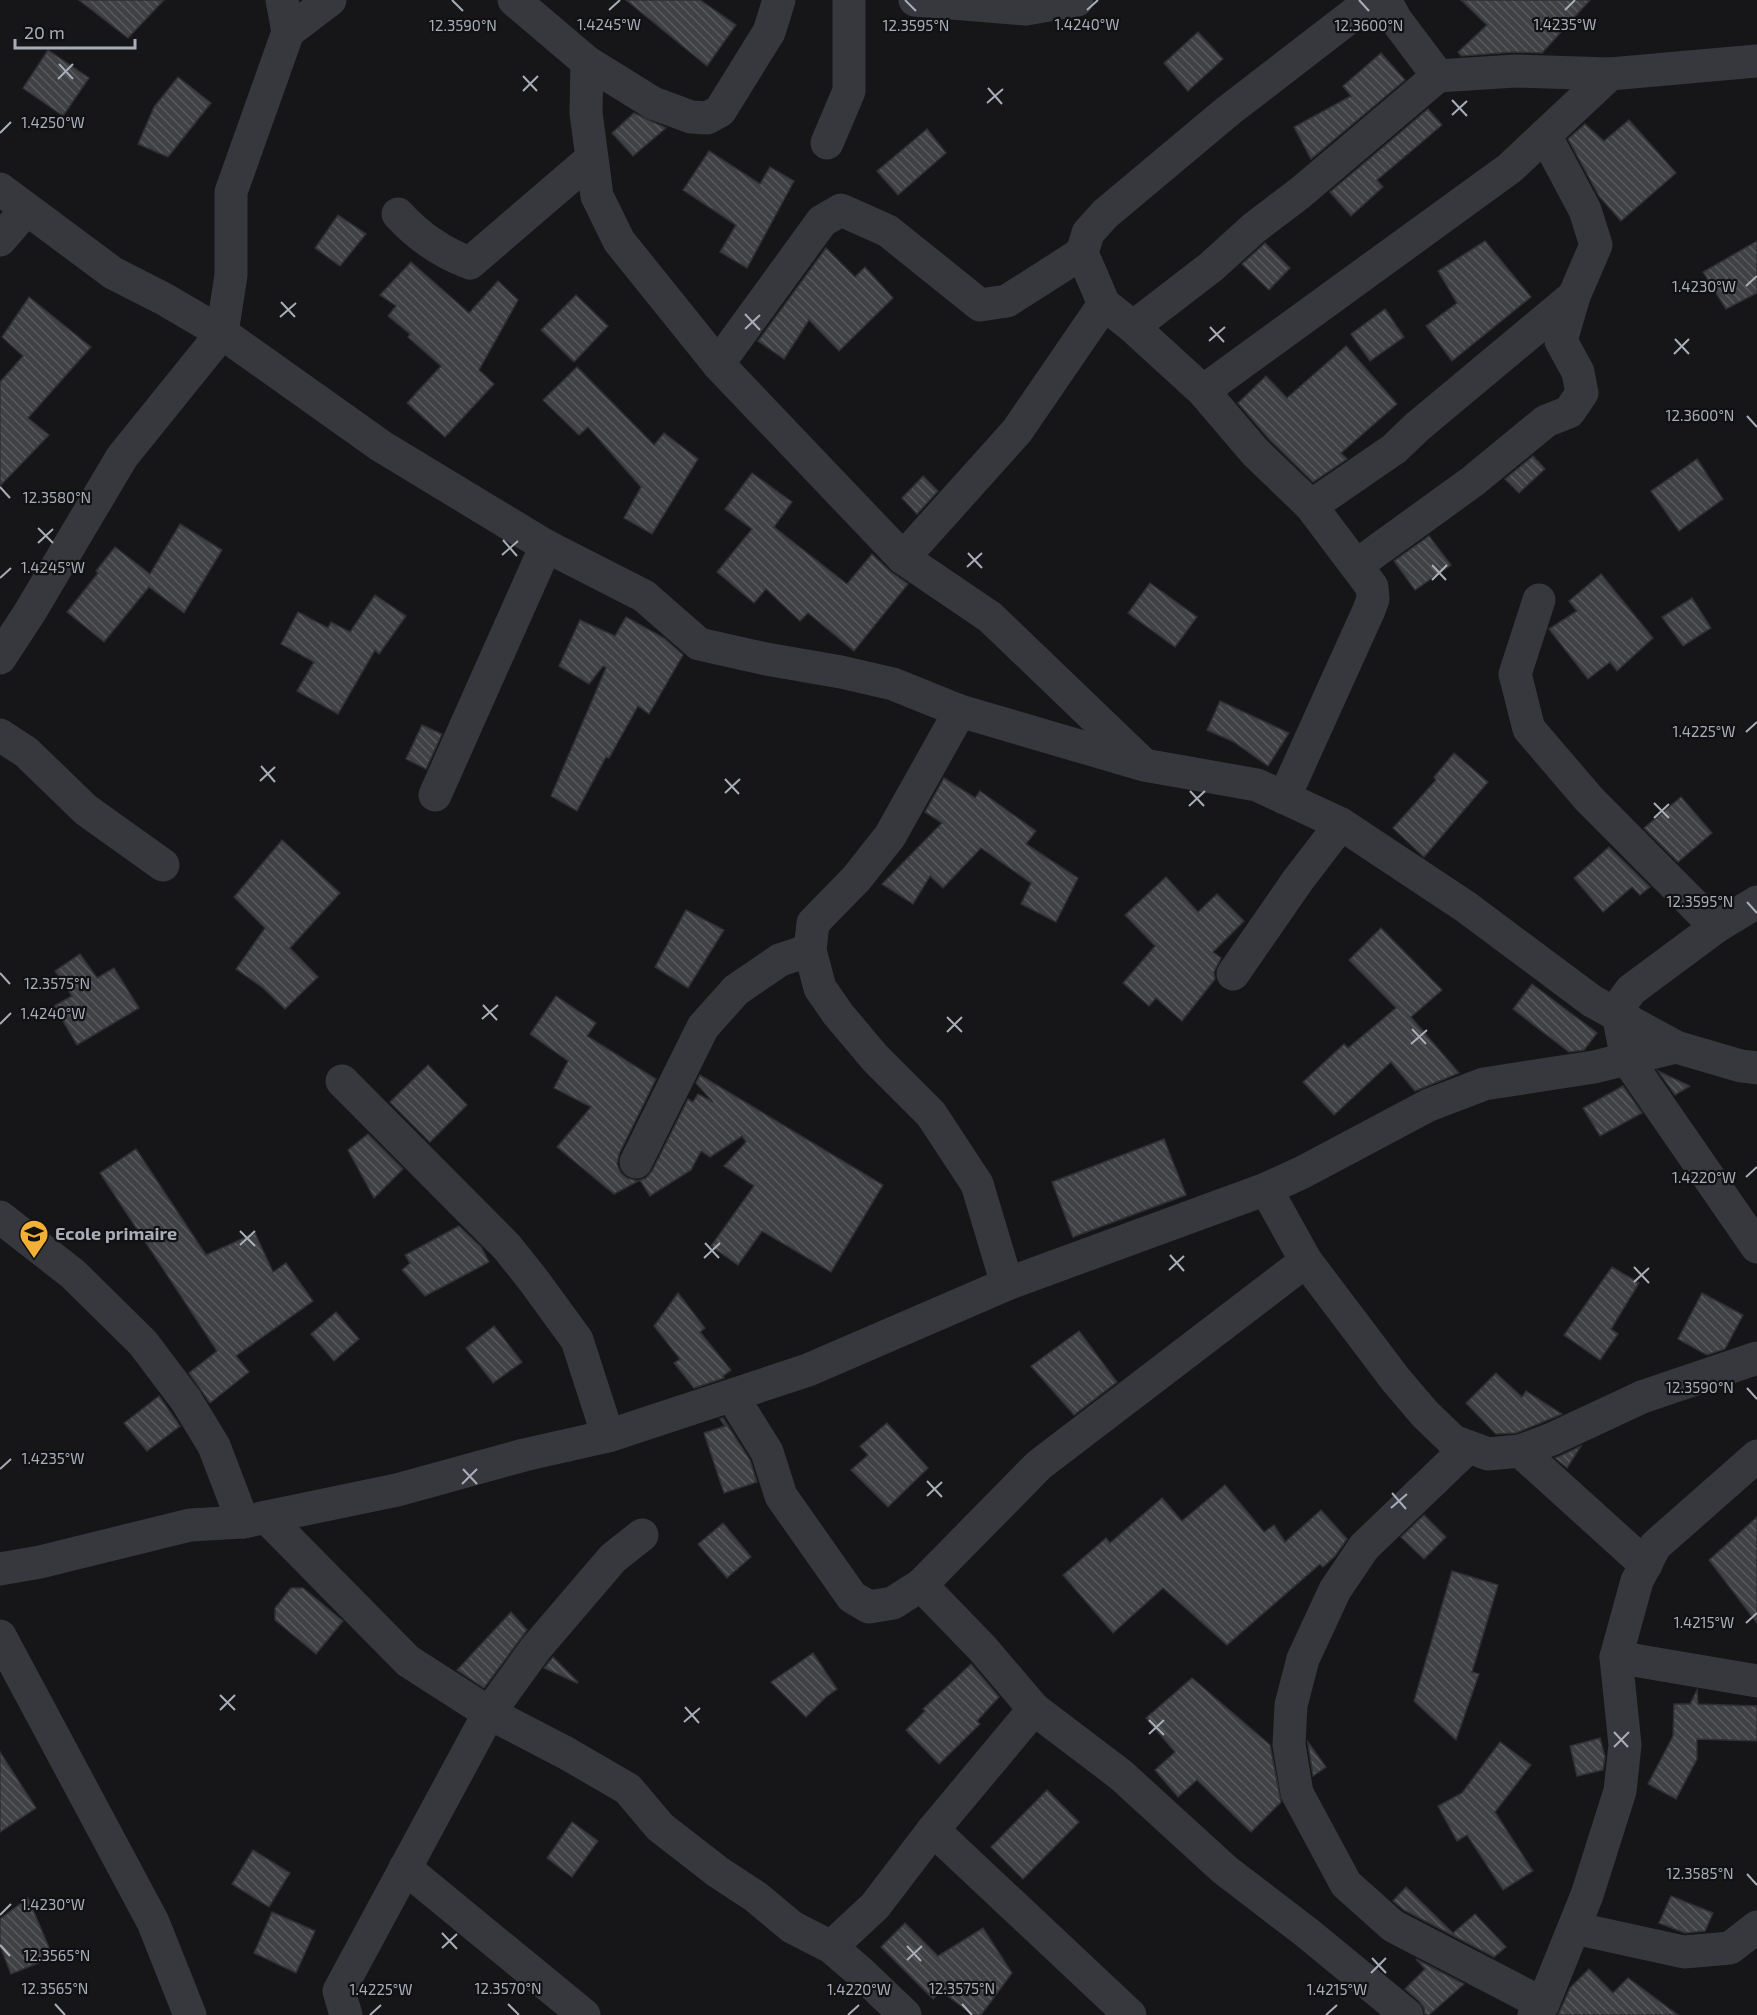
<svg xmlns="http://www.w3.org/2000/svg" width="1757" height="2015" font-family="'Exo 2',sans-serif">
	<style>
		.building { fill: url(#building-back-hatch); stroke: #303034; stroke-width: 1.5 }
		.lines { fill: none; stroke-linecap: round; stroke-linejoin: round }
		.minor { stroke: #37383d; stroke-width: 33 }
		.ticks { fill: none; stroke: #a8adb8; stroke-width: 2 }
		.labels { text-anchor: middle; stroke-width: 4.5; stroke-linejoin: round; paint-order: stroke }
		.poi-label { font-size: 18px; font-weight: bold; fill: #a8adb8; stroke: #111113; text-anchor: start }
		.ticks-label { font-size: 15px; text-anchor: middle; fill: #a8adb8; stroke: #111113; stroke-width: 4.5; stroke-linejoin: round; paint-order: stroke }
	</style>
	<defs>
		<pattern id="building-back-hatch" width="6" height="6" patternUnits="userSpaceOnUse" patternTransform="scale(1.5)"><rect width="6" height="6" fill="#404145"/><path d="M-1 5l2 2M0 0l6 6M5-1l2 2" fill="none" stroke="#595a5e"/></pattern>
	</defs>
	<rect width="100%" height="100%" fill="#161618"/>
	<!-- building -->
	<g class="building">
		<polygon points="79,0 164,0 128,38"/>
		<polygon points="626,0 700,0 736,25 707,66"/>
		<polygon points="1461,0 1590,0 1542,53 1514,52 1461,56 1458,52 1487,25"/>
		<polygon points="1198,32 1223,59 1188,91 1164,63"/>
		<polygon points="48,50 89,78 63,116 23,88"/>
		<polygon points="1381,53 1405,80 1311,159 1294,127 1351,96 1343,86"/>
		<polygon points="178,77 211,103 168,157 138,144 154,107"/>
		<polygon points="1428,109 1442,125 1377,180 1383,187 1351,216 1330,192"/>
		<polygon points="634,113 666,128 633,156 612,133"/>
		<polygon points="1629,120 1676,173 1621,221 1599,196 1568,139 1585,124 1604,141"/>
		<polygon points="927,129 946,153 898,195 877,171"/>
		<polygon points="709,151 760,184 770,167 794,181 747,268 720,252 736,225 683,190"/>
		<polygon points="338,215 366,234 340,266 315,248"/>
		<polygon points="1485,241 1531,297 1452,361 1426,326 1457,303 1438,271"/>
		<polygon points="1757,241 1757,293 1726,309 1703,272"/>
		<polygon points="1265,243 1290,268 1269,290 1242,264"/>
		<polygon points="826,248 855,277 865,267 893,298 839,351 809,320 784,359 758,341"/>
		<polygon points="411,262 469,313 498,281 518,300 479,370 494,384 445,437 407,403 441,366 408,337 410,334 388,316 396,306 380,295"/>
		<polygon points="576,295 608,326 574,362 541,330"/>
		<polygon points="29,297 91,347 28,418 49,435 0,486 0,382 23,356 2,337"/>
		<polygon points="1385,309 1404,337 1370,361 1351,334"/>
		<polygon points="1346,346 1397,404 1341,453 1347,459 1313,482 1269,439 1238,403 1266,376 1287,398"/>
		<polygon points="577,367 654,445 664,433 698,459 652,534 624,518 641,487 588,427 579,435 543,400"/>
		<polygon points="1533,456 1545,469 1519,493 1505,479"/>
		<polygon points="1697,459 1723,499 1679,531 1651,491"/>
		<polygon points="752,473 792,502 774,527 847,584 872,554 891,572 908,584 854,651 808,613 800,621 766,589 754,603 717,572 752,529 725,509"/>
		<polygon points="923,476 938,491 917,514 902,498"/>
		<polygon points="180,524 222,550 184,613 149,587 104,642 67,612 98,573 96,571 115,547 150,574"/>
		<polygon points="1429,536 1451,565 1415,590 1394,561"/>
		<polygon points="1601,574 1653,638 1617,671 1610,662 1588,679 1549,629 1577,611 1569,601"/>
		<polygon points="1150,583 1197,617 1175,647 1128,613"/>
		<polygon points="375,595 406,616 379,654 375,650 338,714 297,691 314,662 281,644 298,612 328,628 331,622 350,632"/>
		<polygon points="1692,598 1711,628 1683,646 1662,617"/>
		<polygon points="626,617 664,638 683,655 649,714 638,706 609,758 606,757 577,811 551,796 606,668 603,666 589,684 559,666 580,620 615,636"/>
		<polygon points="1220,701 1289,733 1268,766 1234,742 1207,730"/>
		<polygon points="422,725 442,734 426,769 406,759"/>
		<polygon points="1454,753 1488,782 1424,857 1393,828 1436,780 1434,777"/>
		<polygon points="944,778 975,798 980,791 1036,831 1026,844 1078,878 1056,922 1021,904 1031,883 981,848 943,888 930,876 913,904 882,884 942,823 925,812"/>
		<polygon points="1681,797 1712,833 1678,862 1644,828"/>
		<polygon points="282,840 340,893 290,948 318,977 285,1009 263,988 236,969 265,928 234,897"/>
		<polygon points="1609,847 1650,887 1640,895 1632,887 1603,912 1574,878"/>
		<polygon points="1166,877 1198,912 1217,894 1244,921 1213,952 1221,958 1214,972 1215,979 1182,1021 1156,998 1149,1006 1123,983 1155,946 1125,915"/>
		<polygon points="686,910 724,930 688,988 655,967"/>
		<polygon points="1381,928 1442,990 1411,1017 1459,1073 1415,1091 1391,1062 1334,1115 1303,1082 1344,1044 1348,1048 1396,1008 1349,960"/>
		<polygon points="80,954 97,978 114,968 139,1008 77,1045 54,1006 72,996 55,971"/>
		<polygon points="1532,984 1597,1033 1584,1050 1569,1052 1513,1009"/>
		<polygon points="556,996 596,1023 587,1036 656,1079 619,1154 617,1164 621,1173 627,1178 638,1181 646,1178 652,1171 688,1099 693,1102 698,1094 713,1102 696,1083 700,1075 883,1185 831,1272 762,1231 738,1265 711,1246 754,1186 724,1166 746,1142 742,1136 710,1157 701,1151 691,1170 650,1196 640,1180 614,1194 557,1147 591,1107 554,1088 568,1061 530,1034"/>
		<polygon points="428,1065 467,1105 430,1142 390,1102"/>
		<polygon points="1658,1071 1690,1086 1675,1095"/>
		<polygon points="1623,1086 1642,1113 1600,1136 1583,1108"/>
		<polygon points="368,1134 403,1169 374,1198 348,1150"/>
		<polygon points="1164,1139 1186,1195 1073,1237 1052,1182"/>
		<polygon points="136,1149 206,1255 255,1233 273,1272 286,1263 313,1301 236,1356 249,1372 210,1403 189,1373 217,1351 100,1173"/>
		<polygon points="459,1226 481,1247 489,1262 425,1296 402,1270 410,1263 405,1255"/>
		<polygon points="1612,1267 1639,1283 1611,1329 1618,1334 1600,1360 1564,1335"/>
		<polygon points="678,1293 705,1328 700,1332 731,1370 723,1376 724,1378 694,1388 674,1363 680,1359 654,1326"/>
		<polygon points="1702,1293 1743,1315 1725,1349 1707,1355 1678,1339"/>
		<polygon points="336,1312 359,1339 334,1361 311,1334"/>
		<polygon points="494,1326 522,1362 493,1383 466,1348"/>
		<polygon points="1079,1331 1117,1382 1074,1415 1031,1366"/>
		<polygon points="1496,1373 1522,1397 1526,1391 1562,1414 1516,1433 1496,1434 1466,1403"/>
		<polygon points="159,1396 180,1426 147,1451 124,1423"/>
		<polygon points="723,1418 750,1460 757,1482 724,1493 704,1433 725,1426 720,1419"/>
		<polygon points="887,1423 928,1468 888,1507 851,1470 868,1455 860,1446"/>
		<polygon points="1581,1446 1567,1468 1555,1458 1560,1456"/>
		<polygon points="1225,1485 1264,1532 1274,1525 1285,1542 1321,1510 1347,1539 1335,1556 1323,1567 1320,1564 1227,1645 1163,1588 1113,1633 1063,1575 1106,1538 1110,1543 1162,1498 1182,1521"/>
		<polygon points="1424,1515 1446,1537 1424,1559 1401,1537"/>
		<polygon points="1757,1517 1757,1623 1709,1560"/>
		<polygon points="723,1523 751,1557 727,1578 698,1544"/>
		<polygon points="1452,1571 1498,1585 1472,1672 1479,1674 1456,1740 1414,1701"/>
		<polygon points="291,1588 303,1588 343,1621 316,1654 275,1620 275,1608"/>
		<polygon points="511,1612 527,1630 484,1688 457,1670"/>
		<polygon points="813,1653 837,1689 826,1697 806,1717 771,1682"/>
		<polygon points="553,1657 578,1682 577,1683 544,1668"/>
		<polygon points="971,1664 999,1697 977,1721 980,1724 939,1764 906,1730 925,1711 923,1709"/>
		<polygon points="1192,1678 1270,1745 1281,1802 1251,1832 1197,1780 1178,1797 1155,1770 1175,1752 1146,1718"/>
		<polygon points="1697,1690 1698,1704 1757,1706 1757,1741 1697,1739 1697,1759 1676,1799 1648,1784 1673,1736 1674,1704 1690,1704"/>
		<polygon points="1600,1738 1605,1757 1603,1770 1577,1776 1570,1746"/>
		<polygon points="1308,1742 1326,1767 1313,1776 1308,1744"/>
		<polygon points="1500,1742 1531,1765 1495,1812 1533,1871 1503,1890 1467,1835 1457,1841 1438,1806 1462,1793"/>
		<polygon points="0,1752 36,1808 0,1832"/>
		<polygon points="1047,1790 1079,1822 1023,1879 991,1847"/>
		<polygon points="572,1822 598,1841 572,1877 547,1858"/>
		<polygon points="253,1850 290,1873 269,1907 232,1884"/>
		<polygon points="1406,1887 1453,1933 1475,1914 1506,1947 1494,1957 1404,1910 1393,1901"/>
		<polygon points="1671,1896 1713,1913 1705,1931 1685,1933 1659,1923"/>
		<polygon points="28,1898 53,1957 11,1974 0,1946 0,1919"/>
		<polygon points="272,1912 315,1931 296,1973 254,1953"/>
		<polygon points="905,1923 938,1956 983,1928 1012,1973 981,2015 973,2015 941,1991 933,1999 881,1947"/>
		<polygon points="1416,1959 1464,1984 1429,2015 1425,2015 1424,2008 1419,2001 1405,1989 1425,1969"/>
		<polygon points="1589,1969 1613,1993 1628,1978 1678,2015 1558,2015 1570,1988"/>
	</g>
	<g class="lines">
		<!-- minor -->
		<g class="minor">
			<polyline points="514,0 587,62 586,113 597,196 619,241 718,364 903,558 990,617 1141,762"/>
			<polyline points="915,0 1026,9 1077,0"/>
			<polyline points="288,32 330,0"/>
			<polyline points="587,62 653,103 691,117 707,118 720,111 738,82 769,32 779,0"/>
			<polyline points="1438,76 1515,71 1610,74 1757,61"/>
			<polyline points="827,143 849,91 849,0"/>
			<polyline points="0,189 113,273 164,299 222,333 381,446 546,546 644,596 699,644 766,659 841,672 893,684 960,711 1144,765 1257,785 1341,824 1466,907 1592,1001 1676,1047 1741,1066 1757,1068"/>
			<path d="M 398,214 C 417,235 443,253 470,263 L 591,159"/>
			<polyline points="0,240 26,210"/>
			<polyline points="1133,327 1211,267 1254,228 1300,193 1438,76 1396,20 1385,0"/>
			<polyline points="718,364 822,221 841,210 888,231 980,305 1007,301 1082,253"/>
			<polyline points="1203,391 1510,168 1610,74"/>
			<polyline points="1311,506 1394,449 1417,427 1574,296"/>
			<polyline points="903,558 1017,431 1104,304"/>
			<polyline points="1357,565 1473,481 1546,421 1569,412 1582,393 1578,372 1561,341 1574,296 1596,245 1585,210 1545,135"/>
			<polyline points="1539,600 1515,674 1529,729 1589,799 1716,927"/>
			<polyline points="0,658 30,612 122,457 222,333 231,275 231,192 288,32 282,0"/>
			<polyline points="960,711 890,836 856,879 813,923 810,950 820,988 838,1014 875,1058 931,1114 977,1184 1007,1284"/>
			<polyline points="0,735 26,752 86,810 163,865"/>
			<polyline points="435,795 546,546"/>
			<polyline points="1284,798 1369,610 1373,599 1372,587 1311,506 1255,452 1203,391 1133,327 1104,304 1082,253 1088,233 1105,214 1228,111 1372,0"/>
			<polyline points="1757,902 1716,927 1631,990 1623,1001 1618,1014 1627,1059 1757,1247"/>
			<polyline points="1233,974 1298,880 1341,824"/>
			<polyline points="342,1081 507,1247 534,1281 577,1340 608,1436"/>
			<polyline points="636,1162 703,1027 736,990 780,960 810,950"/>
			<polyline points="1266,1189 1306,1261 1396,1380 1425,1414 1453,1441 1488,1454 1520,1451 1552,1439 1642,1397 1757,1358"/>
			<polyline points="0,1217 73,1274 143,1343 186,1400 214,1446 243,1522"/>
			<polyline points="732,1396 767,1452 781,1496 852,1597 869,1607 893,1603 921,1585 983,1649 1034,1709 1121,1775 1225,1870 1306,1932 1407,2015"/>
			<polyline points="1468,1447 1364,1547 1335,1590 1303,1659 1291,1705 1289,1745 1297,1793 1346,1884 1393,1926 1543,2004"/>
			<polyline points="1520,1451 1646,1565"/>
			<polyline points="266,1517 408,1661 489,1713 566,1753 628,1789 660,1827 718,1872 756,1897 792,1927 831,1947 859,1971 905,2015"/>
			<polyline points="0,1569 40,1562 190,1525 243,1522 397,1490 524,1455 608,1436 808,1370 1007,1284 1266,1189 1303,1172 1429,1105 1484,1084 1594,1067 1676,1047"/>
			<polyline points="921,1585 1039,1465 1306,1261"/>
			<polyline points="0,1636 153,1922 190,2015"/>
			<polyline points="1616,1657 1757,1681"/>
			<polyline points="933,1830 1130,2015"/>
			<polyline points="405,1868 584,2015"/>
			<polyline points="1574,1928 1684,1952 1730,1948 1757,1927"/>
			<polyline points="831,1947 875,1906 933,1830 1034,1709"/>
			<polyline points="346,2015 339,1991 489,1713 536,1648 613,1558 642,1535"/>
			<polyline points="1534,2015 1543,2004 1587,1895 1620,1791 1625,1745 1616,1657 1637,1581 1655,1546 1757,1456"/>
		</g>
	</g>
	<!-- ticks -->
	<path class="ticks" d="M 452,0 L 463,11M 905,0 L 916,11M 1359,0 L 1369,11M 609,10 L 620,0M 1087,10 L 1098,0M 1565,10 L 1575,0M 59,64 L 73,79M 523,76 L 537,91M 58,79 L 73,64M 988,88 L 1002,104M 523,91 L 538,76M 1452,100 L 1467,116M 987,103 L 1003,89M 1452,115 L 1467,101M 0,133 L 11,122M 1746,286 L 1757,276M 281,302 L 295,317M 745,314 L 760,330M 280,317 L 296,303M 1210,327 L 1224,342M 745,329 L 760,315M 1675,339 L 1689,354M 1209,341 L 1225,327M 1674,354 L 1689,339M 1747,416 L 1757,427M 0,487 L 10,498M 38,528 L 53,543M 503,540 L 517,556M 38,543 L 53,529M 968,553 L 982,568M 502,555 L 518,541M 1432,565 L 1446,580M 967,567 L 982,553M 0,578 L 11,568M 1432,580 L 1447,565M 1746,732 L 1757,722M 261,766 L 275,782M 725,779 L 739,794M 260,781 L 275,767M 1190,791 L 1204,806M 725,793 L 740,779M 1654,803 L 1669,818M 1189,806 L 1205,791M 1654,818 L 1669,804M 1747,902 L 1757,913M 0,973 L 10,984M 483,1005 L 497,1020M 947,1017 L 962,1032M 482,1019 L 498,1005M 0,1024 L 11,1013M 1412,1029 L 1426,1044M 947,1032 L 962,1017M 1411,1044 L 1427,1030M 1746,1177 L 1757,1167M 240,1231 L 255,1246M 705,1243 L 719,1258M 240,1245 L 255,1231M 1170,1255 L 1184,1271M 704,1258 L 720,1243M 1634,1267 L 1649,1283M 1169,1270 L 1184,1256M 1634,1282 L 1649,1268M 1747,1388 L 1757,1399M 0,1469 L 11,1459M 463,1469 L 477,1484M 927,1481 L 942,1497M 462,1484 L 477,1469M 1392,1493 L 1406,1509M 927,1496 L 942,1482M 1391,1508 L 1407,1494M 1746,1623 L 1757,1613M 220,1695 L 235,1710M 685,1707 L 699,1723M 220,1710 L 235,1695M 1149,1720 L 1164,1735M 684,1722 L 700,1708M 1614,1732 L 1628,1747M 1149,1734 L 1164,1720M 1614,1747 L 1629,1732M 1747,1874 L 1757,1885M 0,1915 L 11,1904M 442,1933 L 457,1949M 0,1945 L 10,1956M 907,1946 L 921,1961M 442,1948 L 457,1934M 1372,1958 L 1386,1973M 907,1960 L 922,1946M 1371,1973 L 1386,1958M 55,2004 L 65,2015M 508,2004 L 519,2015M 962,2004 L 972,2015M 370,2015 L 381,2005M 848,2015 L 859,2005M 1326,2015 L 1337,2005"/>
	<!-- icons -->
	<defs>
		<g id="school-pin" transform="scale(1.5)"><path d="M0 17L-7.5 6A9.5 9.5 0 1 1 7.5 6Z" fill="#f2b134" stroke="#111113"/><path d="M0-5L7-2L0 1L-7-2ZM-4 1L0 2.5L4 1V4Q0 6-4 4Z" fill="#111"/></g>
	</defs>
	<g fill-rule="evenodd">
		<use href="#school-pin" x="34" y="1234"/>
	</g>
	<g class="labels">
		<!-- poi labels -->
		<g class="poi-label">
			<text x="55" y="1240">Ecole primaire</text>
		</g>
	</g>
	<g class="ticks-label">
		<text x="609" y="30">1.4245°W</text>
		<text x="1087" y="30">1.4240°W</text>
		<text x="1565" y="30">1.4235°W</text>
		<text x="463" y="31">12.3590°N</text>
		<text x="916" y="31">12.3595°N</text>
		<text x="1369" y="31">12.3600°N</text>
		<text x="53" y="128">1.4250°W</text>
		<text x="1704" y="292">1.4230°W</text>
		<text x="1700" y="421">12.3600°N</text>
		<text x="57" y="503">12.3580°N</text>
		<text x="53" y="573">1.4245°W</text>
		<text x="1704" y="737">1.4225°W</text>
		<text x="1700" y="907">12.3595°N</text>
		<text x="57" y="989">12.3575°N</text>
		<text x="53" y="1019">1.4240°W</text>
		<text x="1704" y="1183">1.4220°W</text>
		<text x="1700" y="1393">12.3590°N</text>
		<text x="53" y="1464">1.4235°W</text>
		<text x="1704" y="1628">1.4215°W</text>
		<text x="1700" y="1879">12.3585°N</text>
		<text x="53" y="1910">1.4230°W</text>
		<text x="57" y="1961">12.3565°N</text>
		<text x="55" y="1994">12.3565°N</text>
		<text x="508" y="1994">12.3570°N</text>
		<text x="962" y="1994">12.3575°N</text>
		<text x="381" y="1995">1.4225°W</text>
		<text x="859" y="1995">1.4220°W</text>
		<text x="1337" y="1995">1.4215°W</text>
	</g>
	<!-- scale -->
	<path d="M15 39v9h120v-9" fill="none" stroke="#a8adb8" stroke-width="3"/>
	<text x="24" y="39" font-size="18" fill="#a8adb8" stroke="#111113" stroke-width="4.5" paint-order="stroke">20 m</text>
</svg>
